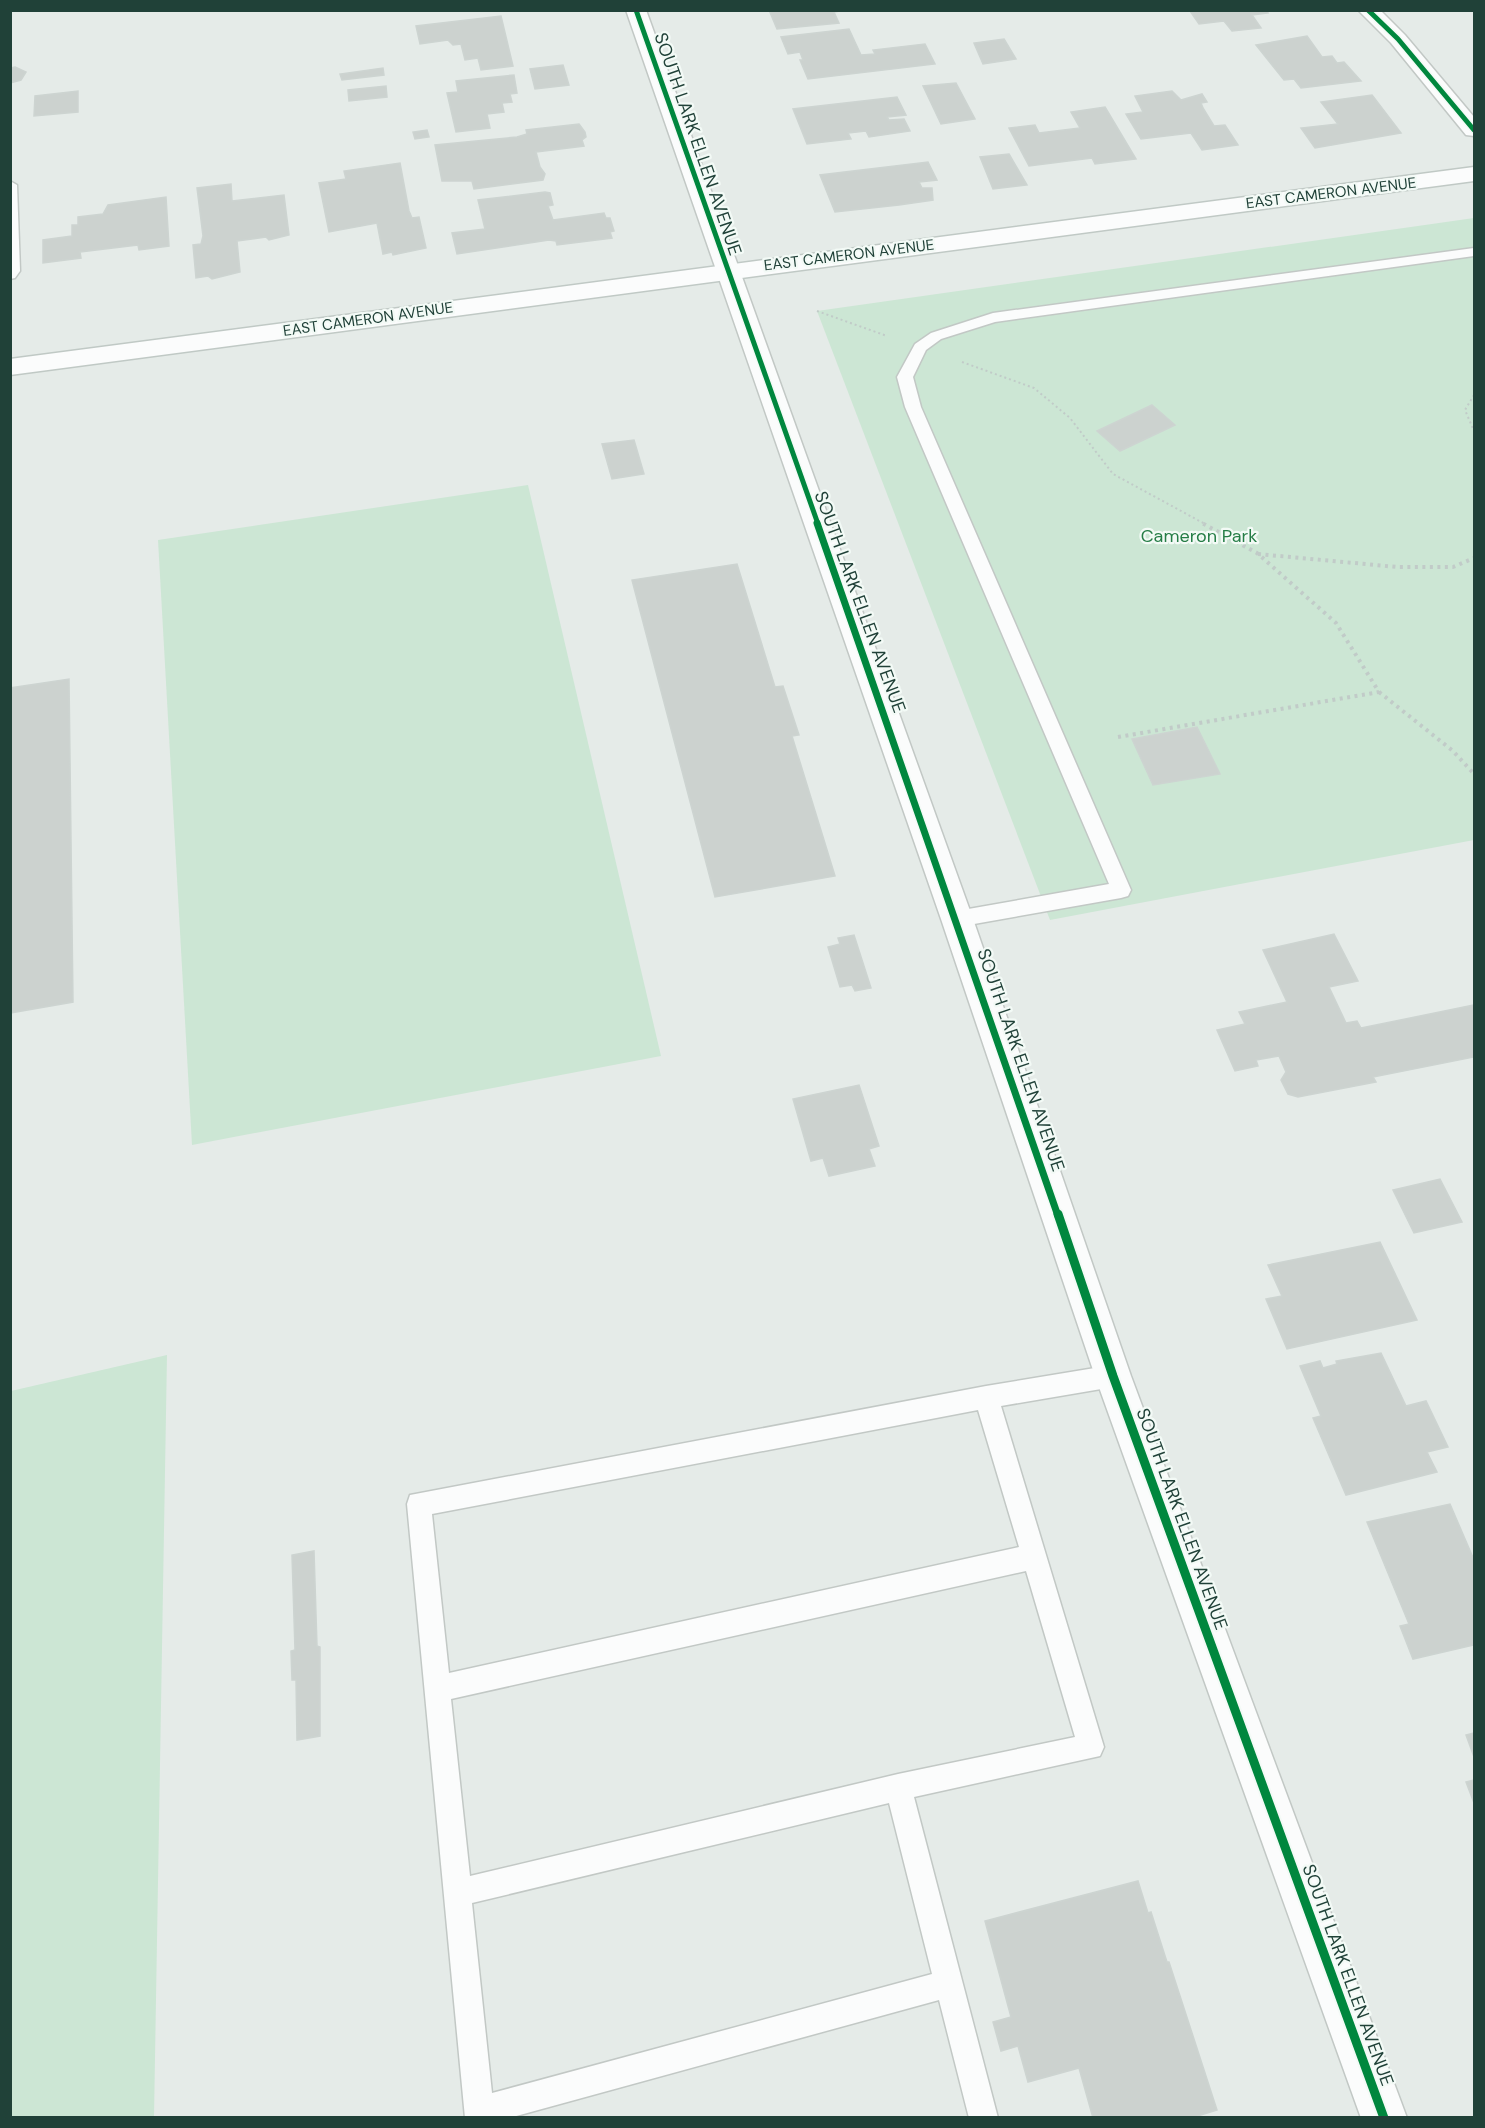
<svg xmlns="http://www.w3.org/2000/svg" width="1485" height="2128" font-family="'DM Sans',sans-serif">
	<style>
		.green { fill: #cce6d4 }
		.building { fill: #ccd2cf; stroke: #cdd4d1; stroke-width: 1.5 }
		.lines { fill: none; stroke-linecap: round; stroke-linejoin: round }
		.service-casing { stroke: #c2c8c5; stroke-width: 3 }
		.minor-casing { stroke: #c2c8c5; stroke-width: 3 }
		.tertiary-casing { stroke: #c2c8c5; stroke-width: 3 }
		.secondary-casing { stroke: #c0c9c5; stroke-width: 3 }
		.path-far1 { stroke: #c1cbc8; stroke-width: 2; stroke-dasharray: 2 3; stroke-linecap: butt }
		.path { stroke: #c1cbc8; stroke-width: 4; stroke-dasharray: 3 4.5; stroke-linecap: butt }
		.service { fill: #fbfcfc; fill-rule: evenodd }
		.minor { fill: #fbfcfc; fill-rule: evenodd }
		.tertiary { fill: #fbfcfc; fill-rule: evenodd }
		.secondary { fill: #fbfcfc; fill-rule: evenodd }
		.cycleway-far2-casing { stroke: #f3faf6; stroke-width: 8 }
		.cycleway-far1-casing { stroke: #f3faf6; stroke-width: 10 }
		.cycleway-casing { stroke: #f3faf6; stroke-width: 13 }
		.cycleway-far2 { stroke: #00873e; stroke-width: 5 }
		.cycleway-far1 { stroke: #00873e; stroke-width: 7 }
		.cycleway { stroke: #00873e; stroke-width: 9 }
		.labels { text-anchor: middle; stroke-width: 4.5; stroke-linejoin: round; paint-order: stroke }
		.far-street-label { font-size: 15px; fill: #204138; stroke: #f3faf6 }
		.street-label { font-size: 18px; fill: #204138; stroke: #f3faf6 }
		.park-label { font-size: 18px; fill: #257d46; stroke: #f3faf6 }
	</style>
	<rect width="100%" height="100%" fill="#e5ebe8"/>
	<!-- green -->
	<g class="green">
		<polygon points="1474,218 1474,840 1050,920 817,311"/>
		<polygon points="528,485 661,1056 192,1145 158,540"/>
		<polygon points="167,1355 154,2117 11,2117 11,1391"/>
	</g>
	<!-- building -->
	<g class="building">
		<polygon points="769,10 846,10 834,12 839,23 777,29"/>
		<polygon points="1266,10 1268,13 1252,15 1261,28 1232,31 1224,21 1199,24 1190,11"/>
		<polygon points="501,16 513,66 481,70 478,58 465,60 461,44 453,45 448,40 420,44 416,26"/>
		<polygon points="849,29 861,55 875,54 873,50 925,44 935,64 808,79 800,60 803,60 800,52 788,54 781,37"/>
		<polygon points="1307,36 1322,57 1332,56 1337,63 1344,62 1361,81 1301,88 1294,79 1284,80 1256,45"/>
		<polygon points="1004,39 1016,59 983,64 974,43"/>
		<polygon points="563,65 569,85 535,89 530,69"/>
		<polygon points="15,67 26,72 21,80 10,83 10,68"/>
		<polygon points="383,68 384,75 342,80 340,74"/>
		<polygon points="514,75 517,93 510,94 512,102 502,103 504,112 487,114 490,128 456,132 447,93 458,92 456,81"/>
		<polygon points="956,83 975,119 941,124 923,86"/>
		<polygon points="386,86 387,97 349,101 348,90"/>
		<polygon points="78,91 78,112 34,116 35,96"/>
		<polygon points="1172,91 1181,100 1202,94 1207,102 1201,103 1203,108 1214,126 1225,125 1238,145 1202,150 1191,133 1141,139 1126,114 1143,112 1135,96"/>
		<polygon points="1372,95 1401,133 1315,148 1301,128 1338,124 1321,102"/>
		<polygon points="897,97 906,115 887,117 889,120 904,119 910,131 869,137 866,131 848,133 851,139 807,144 793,109"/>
		<polygon points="1105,107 1136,159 1095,164 1092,158 1029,166 1009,128 1035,125 1039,133 1080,128 1071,112"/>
		<polygon points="579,124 585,132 586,137 582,140 584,146 536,152 540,167 545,174 543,180 474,189 472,181 442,181 435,145 517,137 527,134 526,130"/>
		<polygon points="427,130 429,137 415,139 413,132"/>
		<polygon points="1009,154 1027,185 993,189 980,157"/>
		<polygon points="928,162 937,180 919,182 922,188 932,188 933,200 899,205 835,212 820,175"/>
		<polygon points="400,163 409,211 412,218 419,217 426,248 393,255 392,252 383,254 377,223 329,232 319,183 346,179 344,171"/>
		<polygon points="231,184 232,201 284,195 289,235 269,240 266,237 237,241 240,272 212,279 208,276 196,278 193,245 201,244 203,236 197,188"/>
		<polygon points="545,192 550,193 553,205 548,206 553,220 604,213 606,218 610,218 614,231 610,232 612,238 557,245 556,241 549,240 457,254 452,233 485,229 478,200"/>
		<polygon points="166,197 169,246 139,250 138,245 80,252 81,258 43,263 43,240 72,236 72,225 78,225 78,217 103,214 108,205"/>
		<polygon points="1152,405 1175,425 1120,451 1097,431"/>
		<polygon points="634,440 644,474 612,479 602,444"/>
		<polygon points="737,564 775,687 783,686 799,735 792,736 835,876 715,897 632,580"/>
		<polygon points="69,679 73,1002 10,1013 10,688"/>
		<polygon points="1197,727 1220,774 1153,785 1132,739"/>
		<polygon points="1334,934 1358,981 1329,987 1346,1023 1357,1021 1361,1028 1474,1005 1474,1057 1373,1077 1376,1082 1298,1097 1288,1094 1281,1080 1286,1072 1279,1056 1256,1060 1258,1066 1235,1071 1217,1030 1245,1024 1239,1012 1287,1002 1263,950"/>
		<polygon points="854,935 871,988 855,991 852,985 840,987 828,947 840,944 838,938"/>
		<polygon points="859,1085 879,1146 869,1149 875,1166 829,1176 823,1158 811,1161 793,1099"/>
		<polygon points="1440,1179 1462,1222 1414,1233 1393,1190"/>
		<polygon points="1380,1242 1417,1320 1287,1349 1266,1299 1282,1296 1268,1265"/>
		<polygon points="1381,1353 1406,1406 1426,1401 1448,1447 1427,1452 1437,1472 1346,1495 1313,1418 1321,1416 1300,1366 1320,1361 1323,1368 1337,1364 1336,1361"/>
		<polygon points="1450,1504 1474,1560 1474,1645 1413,1659 1400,1626 1409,1624 1367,1522"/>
		<polygon points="314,1551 317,1646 320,1647 320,1736 297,1740 296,1680 292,1680 291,1651 295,1650 292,1555"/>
		<polygon points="1474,1733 1474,1757 1466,1735"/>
		<polygon points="1474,1780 1474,1803 1466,1782"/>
		<polygon points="1138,1881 1148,1913 1151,1912 1167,1962 1169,1962 1217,2110 1191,2118 1093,2118 1079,2068 1028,2082 1018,2046 1001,2051 993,2022 1011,2017 985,1921"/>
	</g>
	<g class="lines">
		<!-- service casing -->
		<g class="service-casing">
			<g id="service">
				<polygon points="10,181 17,185 20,271 15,278 10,279"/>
				<polygon points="1474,248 1474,256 995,322 941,339 926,350 913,377 921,407 1131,890 1128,896 1121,898 957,927 950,925 947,919 950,913 957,911 1109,884 905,407 897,377 915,344 931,333 993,313"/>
				<path d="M 1113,1365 L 1121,1368 L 1125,1376 L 1121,1384 L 1113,1387 L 1001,1406 L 1104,1747 L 1100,1756 L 914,1797 L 998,2118 L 969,2118 L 939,2000 L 509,2118 L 465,2118 L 407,1504 L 410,1495 L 986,1386 ZM 978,1410 L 1019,1547 L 449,1673 L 432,1514 ZM 1026,1571 L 1075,1737 L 898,1774 L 470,1876 L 451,1699 ZM 889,1803 L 932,1974 L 492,2093 L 472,1903 Z"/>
			</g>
		</g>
		<!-- minor casing -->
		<g class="minor-casing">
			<polygon id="minor" points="1358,10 1380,10 1405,35 1474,117 1474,136 1466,135 1391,43"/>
		</g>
		<!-- tertiary casing -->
		<g class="tertiary-casing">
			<polygon id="tertiary" points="626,10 646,10 973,919 1131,1376 1407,2118 1361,2118 1095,1376 941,919"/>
		</g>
		<!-- secondary casing -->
		<g class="secondary-casing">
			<polygon id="secondary" points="1474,167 1474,181 10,375 10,359"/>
		</g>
		<!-- path-far1 -->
		<g class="path-far1">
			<polyline points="817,311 887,336"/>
			<polyline points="962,362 1034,388 1070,418 1113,474 1205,524"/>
			<polyline points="1474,395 1465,410 1474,431"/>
		</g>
		<!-- path -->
		<g class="path">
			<polyline points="1258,554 1397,567 1453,567 1474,558"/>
			<polyline points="1379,692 1453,751 1474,774"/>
			<polyline points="1118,737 1379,692 1336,623 1257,553 1202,523"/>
		</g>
		<!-- service -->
		<use href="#service" class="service"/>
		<!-- minor -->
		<use href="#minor" class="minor"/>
		<!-- tertiary -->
		<use href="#tertiary" class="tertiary"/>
		<!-- secondary -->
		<use href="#secondary" class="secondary"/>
		<!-- cycleway-far2 casing -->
		<g class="cycleway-far2-casing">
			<g id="cycleway-far2">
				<polyline points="636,10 818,524"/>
				<polyline points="1368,10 1398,39 1474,130"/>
			</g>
		</g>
		<!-- cycleway-far1 casing -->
		<g class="cycleway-far1-casing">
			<polyline id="cycleway-far1" points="817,523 1058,1216"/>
		</g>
		<!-- cycleway casing -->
		<g class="cycleway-casing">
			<polyline id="cycleway" points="1058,1214 1113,1376 1384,2118"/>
		</g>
		<!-- cycleway-far2 -->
		<use href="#cycleway-far2" class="cycleway-far2"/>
		<!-- cycleway-far1 -->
		<use href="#cycleway-far1" class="cycleway-far1"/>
		<!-- cycleway -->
		<use href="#cycleway" class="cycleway"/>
	</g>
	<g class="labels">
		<!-- far-street labels -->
		<g class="far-street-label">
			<text transform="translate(1331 193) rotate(-7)" y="5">EAST CAMERON AVENUE</text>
			<text transform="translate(849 255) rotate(-7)" y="5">EAST CAMERON AVENUE</text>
			<text transform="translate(368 319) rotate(-8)" y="5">EAST CAMERON AVENUE</text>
		</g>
		<!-- street labels -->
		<g class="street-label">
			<text transform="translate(698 144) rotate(71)" y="6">SOUTH LARK ELLEN AVENUE</text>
			<text transform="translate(860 602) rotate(70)" y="6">SOUTH LARK ELLEN AVENUE</text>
			<text transform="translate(1021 1060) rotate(71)" y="6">SOUTH LARK ELLEN AVENUE</text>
			<text transform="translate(1182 1519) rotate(70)" y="6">SOUTH LARK ELLEN AVENUE</text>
			<text transform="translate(1348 1975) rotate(70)" y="6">SOUTH LARK ELLEN AVENUE</text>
		</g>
		<!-- park labels -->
		<g class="park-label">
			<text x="1199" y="542">Cameron Park</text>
		</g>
	</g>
	<!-- border -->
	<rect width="1485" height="2128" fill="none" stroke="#204138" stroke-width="24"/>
</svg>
